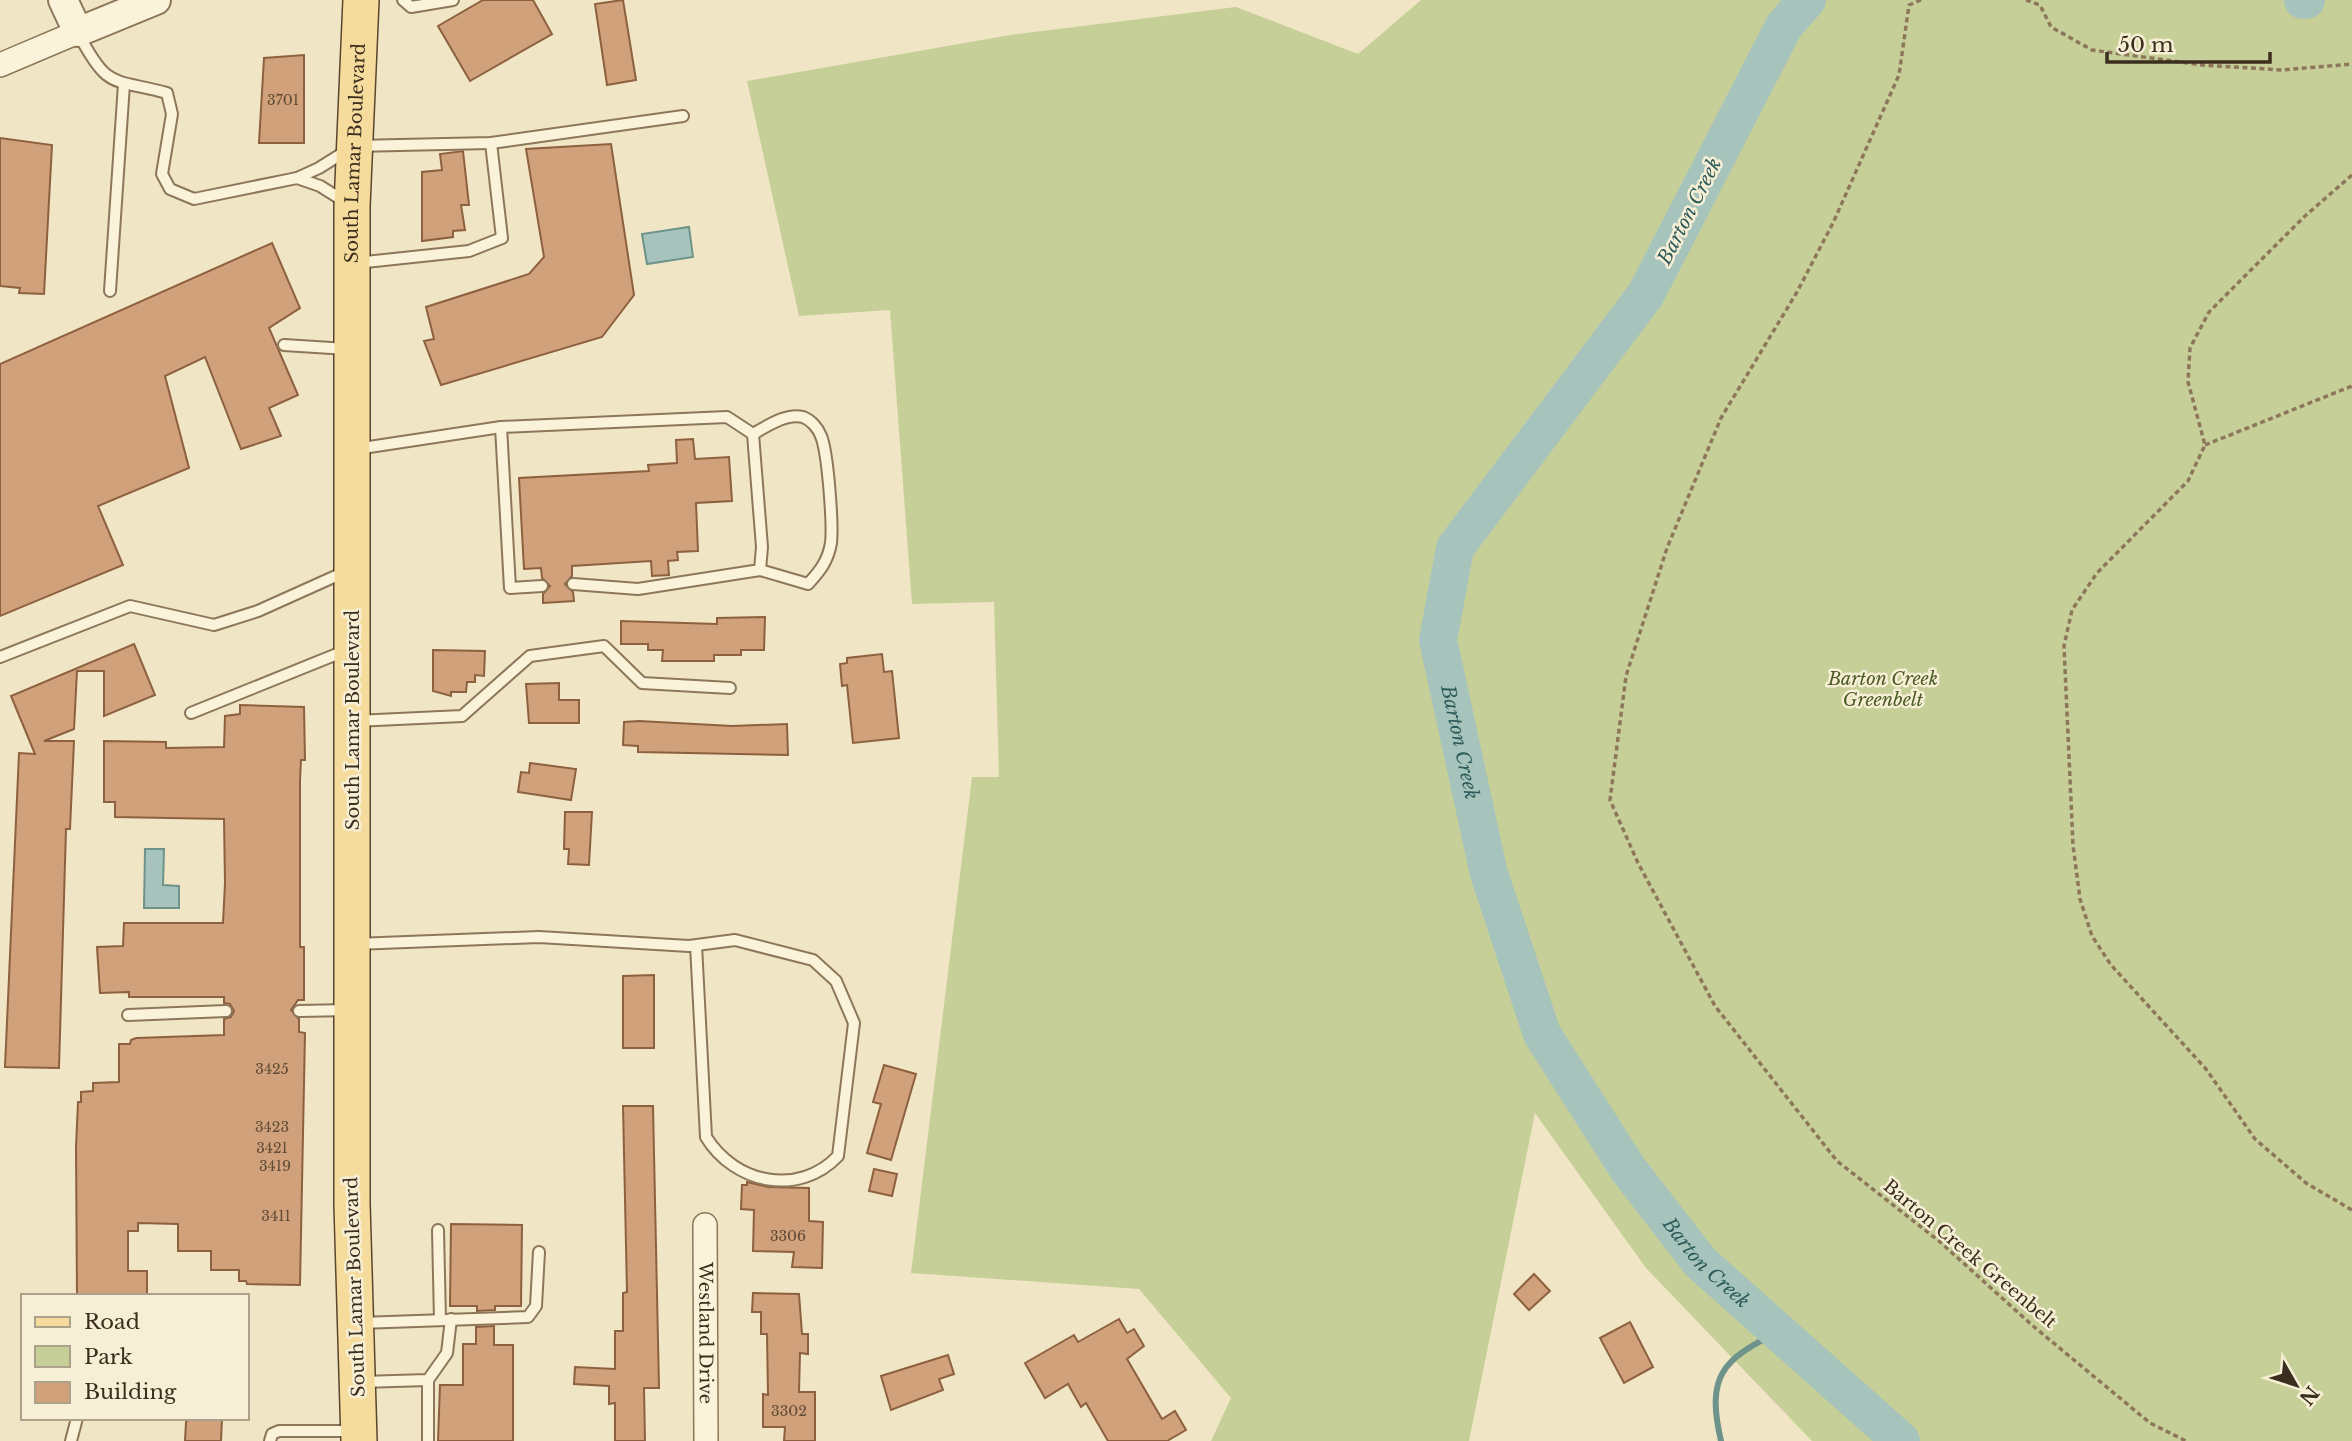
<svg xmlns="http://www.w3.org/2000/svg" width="2352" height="1441" font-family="'Libre Baskerville',serif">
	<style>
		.green { fill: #c7cf98 }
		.water { fill: #a7c4bc; stroke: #6d938b; stroke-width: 2 }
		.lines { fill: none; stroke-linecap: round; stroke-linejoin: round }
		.stream { stroke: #6d938b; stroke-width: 6 }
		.river { stroke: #a7c4bc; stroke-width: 38 }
		.building { fill: #d0a17a; stroke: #8d613f; stroke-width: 2 }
		.service-casing { stroke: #8d775a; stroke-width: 14 }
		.minor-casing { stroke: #8d775a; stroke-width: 26 }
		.tertiary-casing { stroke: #8d775a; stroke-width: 32 }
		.primary-casing { stroke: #5a452e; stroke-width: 38 }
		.path { stroke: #8d775a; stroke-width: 3.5; stroke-dasharray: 5 3.5; stroke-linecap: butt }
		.service { stroke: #faf2d9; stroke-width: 10 }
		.minor { stroke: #faf2d9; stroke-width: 23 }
		.tertiary { stroke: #faf2d9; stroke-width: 28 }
		.primary { stroke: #f5dc9c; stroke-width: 35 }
		.labels { text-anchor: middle; stroke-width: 5; stroke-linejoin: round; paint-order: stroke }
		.number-label { font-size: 14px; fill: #614b36 }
		.street-label { font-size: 18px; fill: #3c2e1f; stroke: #f7efd5 }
		.park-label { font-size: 18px; font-style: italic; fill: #4a5a24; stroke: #f7efd5 }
		.water-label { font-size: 19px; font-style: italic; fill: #2d5c5b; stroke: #f7efd5 }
	</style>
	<rect width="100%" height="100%" fill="#f0e5c5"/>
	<!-- green -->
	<polygon class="green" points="1421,0 2352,0 2352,1441 1812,1441 1646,1268 1535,1113 1469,1441 1211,1441 1231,1398 1139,1289 911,1273 972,777 999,777 994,602 912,604 890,310 799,316 747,81 1010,35 1236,7 1358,54"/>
	<!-- water -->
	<g class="water">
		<polygon points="689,227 693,257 647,264 642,234"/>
		<polygon points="145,849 164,849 163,885 179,886 179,908 144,908"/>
	</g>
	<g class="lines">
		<!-- stream -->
		<path class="stream" d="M 1721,1441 C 1706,1376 1722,1359 1779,1332"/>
		<!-- river -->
		<g class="river">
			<path id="s1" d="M 1807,0 L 1784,26 L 1646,294 L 1455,548 L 1438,640 L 1489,874 L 1542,1034 L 1628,1169 L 1700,1262 L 1901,1441"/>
			<polyline points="2303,0 2306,0"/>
		</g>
	</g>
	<!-- building -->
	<g class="building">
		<polygon points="483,0 533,0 552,34 470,81 438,26"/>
		<polygon points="623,0 636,80 607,85 595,4"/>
		<polygon points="304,55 304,143 259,143 264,58"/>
		<polygon points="0,138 52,145 44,294 19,293 20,288 0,286"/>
		<polygon points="611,144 634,295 602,337 441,385 424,341 434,339 426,307 529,274 544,257 526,149"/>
		<polygon points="463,151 469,205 461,205 465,230 453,231 453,237 422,241 422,172 442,170 440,154"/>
		<polygon points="272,243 300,308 269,328 298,395 269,408 281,436 241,449 205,357 165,376 189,468 98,506 123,565 0,616 0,364"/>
		<polygon points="693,439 695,459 729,457 732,501 696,503 698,551 677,552 678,560 668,561 669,575 652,576 651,561 572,566 572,576 565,584 573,592 574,601 543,603 543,594 550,586 542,578 541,568 524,569 519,478 649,471 648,465 677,463 676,440"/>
		<polygon points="765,617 764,650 741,650 741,655 714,655 714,661 662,661 663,650 648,650 648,644 621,644 621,621 717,624 717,618"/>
		<polygon points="134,644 155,695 104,716 104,671 77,671 74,729 44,741 74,741 70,829 66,829 59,1068 5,1067 19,753 35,754 11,696"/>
		<polygon points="433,650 485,651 484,676 475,675 475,682 467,682 466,692 451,692 451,696 433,691"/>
		<polygon points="882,654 884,672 892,671 899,738 853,743 847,685 842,686 840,664 847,663 847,658"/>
		<polygon points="559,683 559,700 579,700 579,723 529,723 526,684"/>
		<polygon points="240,705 304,707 305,760 301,760 300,781 300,947 304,947 304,1000 298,1000 291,1010 299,1019 299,1032 305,1033 300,1285 247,1284 246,1281 239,1281 239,1270 211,1270 211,1251 178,1251 178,1224 138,1223 138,1231 128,1231 128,1271 147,1271 147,1296 77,1296 76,1147 78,1102 81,1102 81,1092 93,1091 93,1083 119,1082 119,1044 130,1044 131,1040 136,1038 224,1035 224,1019 231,1017 234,1011 230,1004 224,1003 224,997 129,997 129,992 100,993 97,947 123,946 124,923 223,923 225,883 224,819 115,817 115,802 104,802 104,741 166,742 166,748 224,747 225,716 240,714"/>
		<polygon points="639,721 732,726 787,724 788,755 638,752 638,746 623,745 624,722"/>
		<polygon points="530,763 576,769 571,800 518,792 521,772 529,773"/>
		<polygon points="565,812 592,812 589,865 568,864 569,849 564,849"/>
		<polygon points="654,975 654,1048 623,1048 623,976"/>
		<polygon points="884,1065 916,1074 891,1160 867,1153 881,1104 873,1102"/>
		<polygon points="623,1106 653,1106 659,1388 644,1388 645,1441 615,1441 615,1403 609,1404 609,1386 574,1384 575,1367 615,1369 615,1331 623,1331 623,1293 627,1292"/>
		<polygon points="874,1169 897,1174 892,1196 869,1191"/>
		<polygon points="747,1182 768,1187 809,1188 809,1221 823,1222 822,1268 792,1267 794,1252 753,1251 754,1210 741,1209 742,1185 747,1185"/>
		<polygon points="451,1224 522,1225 521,1306 495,1306 495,1310 477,1311 477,1306 450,1306"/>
		<polygon points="1534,1274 1550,1291 1529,1310 1514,1294"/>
		<polygon points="753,1293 799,1294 802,1334 808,1334 808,1354 800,1353 799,1392 815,1392 815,1441 784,1441 785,1427 763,1427 763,1394 768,1395 767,1334 761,1334 761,1312 752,1312"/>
		<polygon points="1119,1319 1127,1333 1134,1329 1144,1346 1127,1359 1162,1419 1175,1411 1186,1430 1167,1441 1108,1441 1086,1403 1081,1407 1068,1384 1045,1398 1025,1363 1074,1335 1078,1342"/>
		<polygon points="1630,1322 1653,1367 1624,1383 1600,1338"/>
		<polygon points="494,1326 494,1345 513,1345 513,1441 438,1441 440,1385 463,1385 463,1344 476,1344 476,1327"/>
		<polygon points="948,1355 954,1374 939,1379 943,1390 891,1410 881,1376"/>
		<polygon points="189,1418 222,1418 221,1441 185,1441 186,1422"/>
	</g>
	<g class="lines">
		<!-- service casing -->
		<g class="service-casing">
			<g id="service">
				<polyline points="403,0 411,7 453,0"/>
				<path d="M 78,33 C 108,90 111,78 167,93 L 172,114 L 162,174 L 170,189 L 194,199 L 297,178 L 319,168 L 354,146 L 491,143 L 683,116"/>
				<polyline points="297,178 320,186 347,203"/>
				<polyline points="356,263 469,251 502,238 491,143"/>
				<polyline points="110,291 124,84"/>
				<polyline points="284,345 347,349"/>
				<polyline points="501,427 510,588 542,586"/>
				<path d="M 753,434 C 767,426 786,413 803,417 C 811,420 818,428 821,436 C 828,453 833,524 831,543 C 828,561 820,571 808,584 L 760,570"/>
				<polyline points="356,449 501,427 727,417 753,434 762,547 760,570 638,589 573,584"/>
				<polyline points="0,657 130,606 214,625 258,611 347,571"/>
				<polyline points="191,713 347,650"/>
				<polyline points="355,721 462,716 530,656 604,646 642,683 730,688"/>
				<path d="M 355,944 L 539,937 L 689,946 L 735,940 L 813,960 L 836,981 L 854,1023 L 838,1156 C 799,1197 735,1184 706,1137 L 696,945"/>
				<polyline points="299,1011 349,1010"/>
				<polyline points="128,1015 226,1011"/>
				<polyline points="438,1230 440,1320"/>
				<polyline points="360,1323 528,1317 536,1306 539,1252"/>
				<polyline points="428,1380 428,1441"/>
				<polyline points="361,1382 428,1380 447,1353 451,1319"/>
				<polyline points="71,1441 77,1418"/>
				<polyline points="270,1441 272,1434 279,1431 353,1431"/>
			</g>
		</g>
		<!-- minor casing -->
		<g class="minor-casing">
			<g id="minor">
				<polyline points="0,65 78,32"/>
				<path id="s2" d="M 705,1225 L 706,1441"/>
			</g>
		</g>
		<!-- tertiary casing -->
		<g class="tertiary-casing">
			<polyline id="tertiary" points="63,0 78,32 156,0"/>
		</g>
		<!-- primary casing -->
		<g class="primary-casing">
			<g id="primary">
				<path id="s3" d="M 359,1441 L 352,1204 L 352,206 L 361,0"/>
			</g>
		</g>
		<!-- path -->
		<g class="path">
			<polyline points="1921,0 1909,5 1899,75 1833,223 1797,292 1721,418 1667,548 1626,676 1610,800 1638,863 1715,1006 1837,1161 1939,1241 2033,1326 2150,1423 2186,1441"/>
			<polyline points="2026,0 2040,5 2051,27 2092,50 2202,65 2282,70 2352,64"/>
			<polyline points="2352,175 2305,216 2209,312 2190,348 2188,382 2205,445 2188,481 2097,573 2072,610 2064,646 2073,845 2080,899 2092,936 2111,965 2206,1069 2255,1139 2306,1183 2352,1210"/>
			<polyline points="2205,445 2352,386"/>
		</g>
		<!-- service -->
		<use href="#service" class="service"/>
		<!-- minor -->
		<use href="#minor" class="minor"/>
		<!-- tertiary -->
		<use href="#tertiary" class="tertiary"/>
		<!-- primary -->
		<use href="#primary" class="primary"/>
	</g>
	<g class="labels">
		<!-- number labels -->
		<g class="number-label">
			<text x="283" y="105">3701</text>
			<text x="272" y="1074">3425</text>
			<text x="272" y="1132">3423</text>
			<text x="272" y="1153">3421</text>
			<text x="275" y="1171">3419</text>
			<text x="276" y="1221">3411</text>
			<text x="788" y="1241">3306</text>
			<text x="789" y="1416">3302</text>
		</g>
		<!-- street labels -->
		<g class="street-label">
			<text dy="6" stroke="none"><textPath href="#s3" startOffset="1288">South Lamar Boulevard</textPath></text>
			<text transform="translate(353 720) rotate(-90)" y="6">South Lamar Boulevard</text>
			<text transform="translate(1970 1254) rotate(40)" y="6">Barton Creek Greenbelt</text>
			<text transform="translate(355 1287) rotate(-92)" y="6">South Lamar Boulevard</text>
			<text dy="6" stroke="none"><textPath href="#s2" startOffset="108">Westland Drive</textPath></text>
		</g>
		<!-- park labels -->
		<g class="park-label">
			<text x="1883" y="685">Barton Creek<tspan x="1883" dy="21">Greenbelt</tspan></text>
		</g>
		<!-- water labels -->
		<g class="water-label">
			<text transform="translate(1689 211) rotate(-63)" y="7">Barton Creek</text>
			<text dy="7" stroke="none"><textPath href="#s1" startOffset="852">Barton Creek</textPath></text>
			<text dy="7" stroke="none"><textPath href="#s1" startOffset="1438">Barton Creek</textPath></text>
		</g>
	</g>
	<!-- legend -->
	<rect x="21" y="1294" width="228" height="126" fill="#f7efd5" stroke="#aca28c" stroke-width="2"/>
	<rect x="35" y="1317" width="35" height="10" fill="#f5dc9c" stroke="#aca28c" stroke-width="2"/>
	<text x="84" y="1329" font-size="21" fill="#3c2e1f">Road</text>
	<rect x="35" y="1346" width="35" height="21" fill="#c7cf98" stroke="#aca28c" stroke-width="2"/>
	<text x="84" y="1364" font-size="21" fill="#3c2e1f">Park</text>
	<rect x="35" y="1382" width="35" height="21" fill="#d0a17a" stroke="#aca28c" stroke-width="2"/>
	<text x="84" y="1399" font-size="21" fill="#3c2e1f">Building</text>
	<!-- north arrow -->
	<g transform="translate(2296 1385) rotate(129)" stroke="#f7efd5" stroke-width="5" paint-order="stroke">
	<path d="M0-5L12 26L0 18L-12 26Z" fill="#3c2e1f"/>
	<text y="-10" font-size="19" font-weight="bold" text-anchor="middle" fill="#3c2e1f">N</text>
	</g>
	<!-- scale -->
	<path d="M2107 52v10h163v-10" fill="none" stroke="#3c2e1f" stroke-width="3.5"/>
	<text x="2118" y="52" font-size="21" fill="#3c2e1f" stroke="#f7efd5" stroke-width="5" paint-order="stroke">50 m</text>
</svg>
